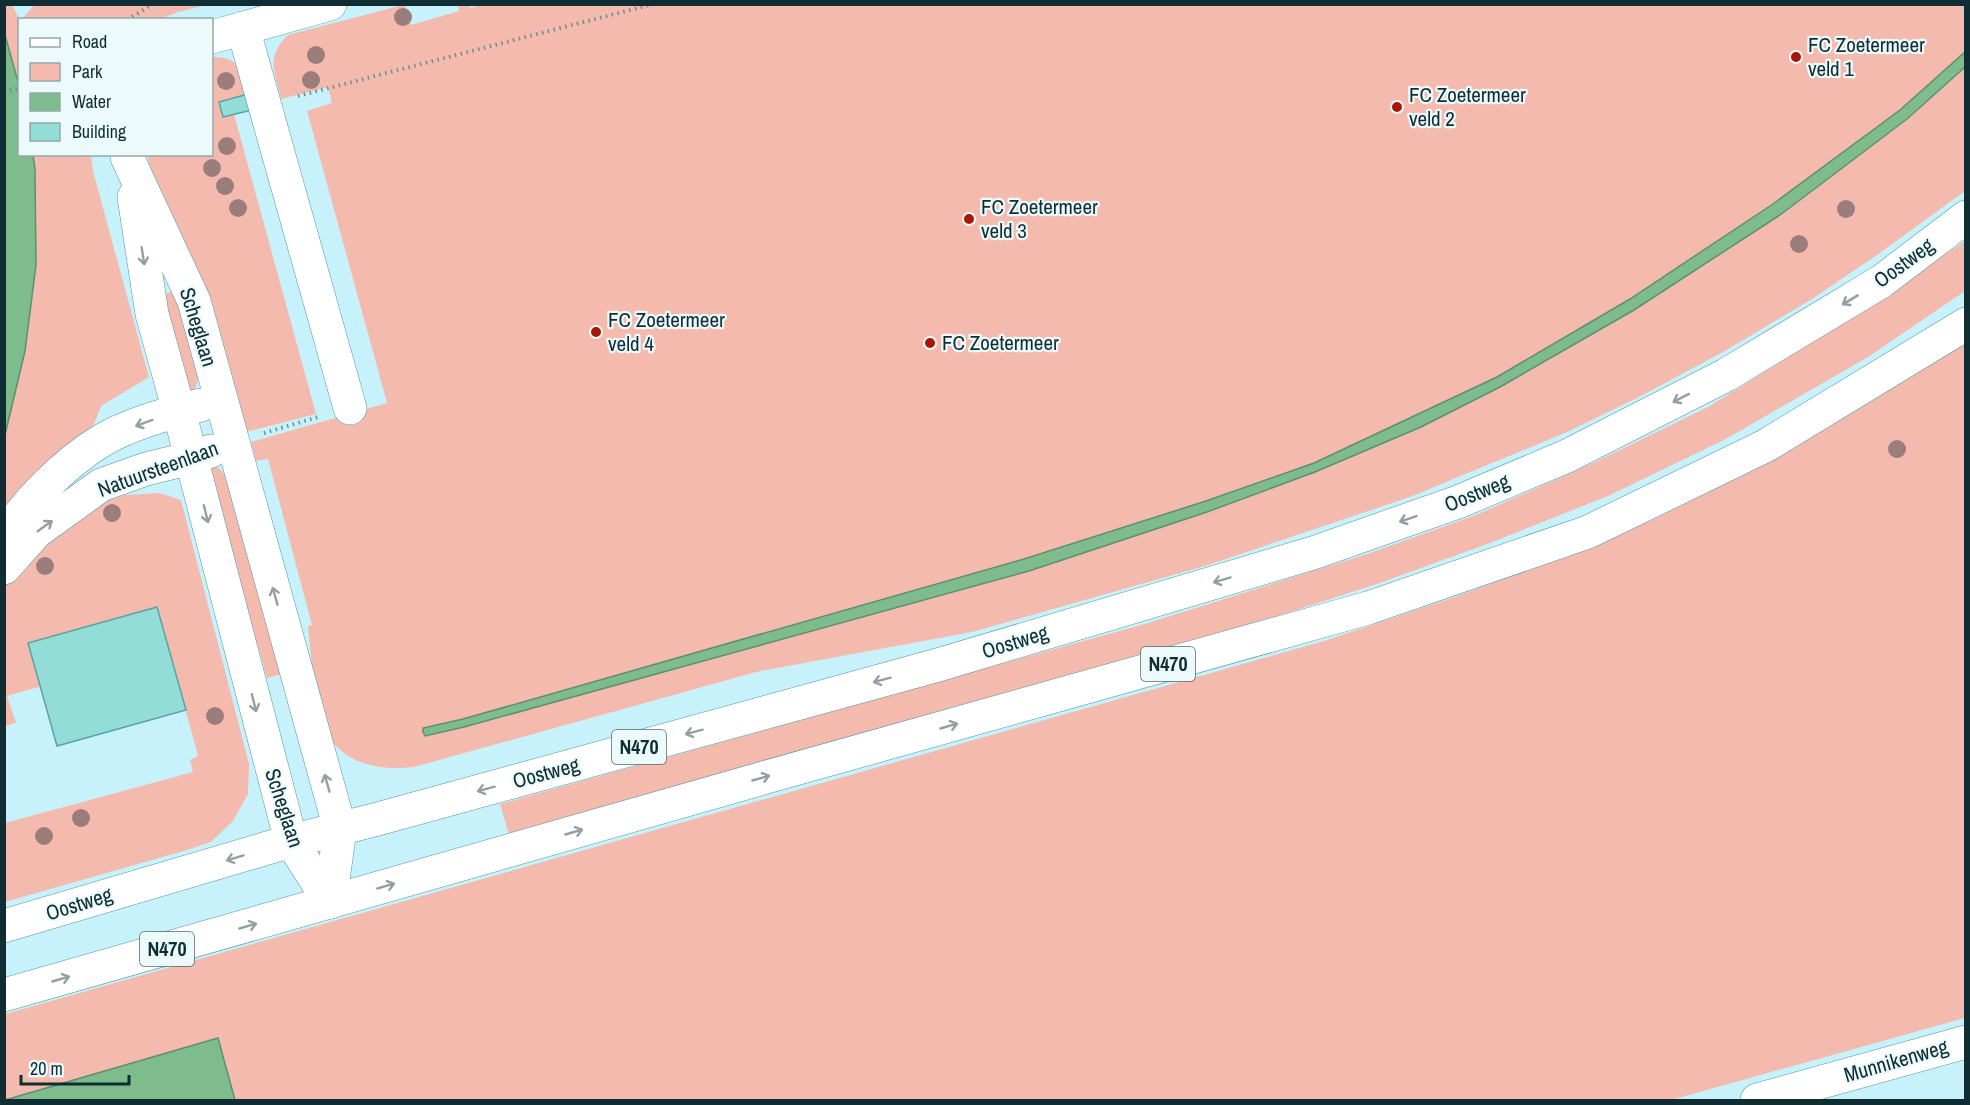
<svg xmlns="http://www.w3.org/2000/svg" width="1970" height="1105" font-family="'Archivo Narrow',sans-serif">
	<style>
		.green { fill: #f5baae }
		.water { fill: #7ebb8d; stroke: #5d9072; stroke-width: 1.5 }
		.building { fill: #92ddd8; stroke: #5aa4a0; stroke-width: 1.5 }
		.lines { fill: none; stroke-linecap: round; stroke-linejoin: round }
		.minor-casing { stroke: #4d95a2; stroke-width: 34 }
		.major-casing { stroke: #4d95a2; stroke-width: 34 }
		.path { stroke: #6b8f96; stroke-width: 4; stroke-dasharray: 1.5 4.5; stroke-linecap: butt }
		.minor { stroke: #fff; stroke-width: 33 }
		.major { stroke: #fff; stroke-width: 33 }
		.tree { fill: #9b7e7c }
		.oneway { stroke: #93a0a3 }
		.poi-dot { fill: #a81703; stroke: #ecfafc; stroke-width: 2 }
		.labels { text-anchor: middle; stroke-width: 4.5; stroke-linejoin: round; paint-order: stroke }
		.shield { fill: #ecfafc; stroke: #516a6f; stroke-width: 1.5 }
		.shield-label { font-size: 20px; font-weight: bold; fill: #0f2d33 }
		.poi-label { font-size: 21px; fill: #0f2d33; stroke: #ecfafc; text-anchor: start }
		.street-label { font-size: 21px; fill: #0f2d33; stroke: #ecfafc }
	</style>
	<rect width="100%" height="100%" fill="#c8f2fb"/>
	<!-- green -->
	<g class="green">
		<polygon points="12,4 20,21 20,154 91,155 93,171 149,377 101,406 50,540 102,502 125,495 159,493 181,500 249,764 248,794 233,821 211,842 187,850 5,902 5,823 193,772 190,760 198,756 179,686 49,684 7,696 16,723 5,726 4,5"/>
		<polygon points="35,4 206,4 207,5 178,12 160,19 22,19"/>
		<path d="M 458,4 L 469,5 L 471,8 L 482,4 L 1965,5 L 1965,52 L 1900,110 L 1773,204 L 1630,299 L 1497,377 L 1314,463 L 1206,501 L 1024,559 L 463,719 L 424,728 L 425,736 L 1029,571 L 1207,512 L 1315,472 L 1421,427 L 1500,387 L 1634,310 L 1780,215 L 1907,119 L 1965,67 L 1965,191 L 1880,253 L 1812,299 L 1723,352 L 1639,397 L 1565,433 L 1410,497 L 1205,566 L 972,632 L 760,671 L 414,767 C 382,771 342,765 326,731 C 323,726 322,719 321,713 C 313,685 311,656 308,626 L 312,625 L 268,459 L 256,461 L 251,442 L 387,403 L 307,111 L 332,103 L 328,87 L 281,99 C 275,73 265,57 288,35 L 403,5 L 405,5 L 411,25 L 459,11 Z"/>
		<path d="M 212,57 C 239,56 243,72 248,94 L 234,114 L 316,414 L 238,434 L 171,241 L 147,155 L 212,154 Z"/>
		<polygon points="1965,241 1965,291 1868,357 1724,440 1608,496 1490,543 1374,585 1158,654 509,835 500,804 1148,623 1367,554 1476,515 1593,463 1708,407 1846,321"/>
		<polygon points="170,292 175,296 179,306 197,373 198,382 193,392 189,390 164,309 165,294"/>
		<polygon points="1965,336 1965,1018 1671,1100 235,1100 218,1038 5,1100 5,1014 1324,641 1455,597 1532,569 1654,519 1743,475"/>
		<polygon points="215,466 221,470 229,482 282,674 267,678 208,470 210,467"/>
	</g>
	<!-- water -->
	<g class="water">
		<polygon points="5,35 19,85 20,154 33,155 35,169 36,265 25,351 5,435"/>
		<polygon points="1965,52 1965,67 1907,119 1780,215 1634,310 1500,387 1421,427 1315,472 1207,512 1029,571 464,727 425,736 423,732 423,728 463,719 1024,559 1206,501 1314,463 1497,377 1630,299 1773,204 1900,110"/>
		<polygon points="218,1038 235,1100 5,1100"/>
	</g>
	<!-- building -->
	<g class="building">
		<polygon points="248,94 252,110 223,117 219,102"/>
		<polygon points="157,607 186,710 57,746 28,643"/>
	</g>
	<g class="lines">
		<!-- minor casing -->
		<g class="minor-casing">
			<g id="minor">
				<polyline points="243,28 350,408"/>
				<polyline points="212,37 330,4"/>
				<polyline points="127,157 194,301 340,829 330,902"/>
				<polyline points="134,197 152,314 179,411 291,841 330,902"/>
				<path d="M 4,537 C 27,501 65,463 101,441 C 131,423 168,414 201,405"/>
				<polyline points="4,568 36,532 101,485 146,469 191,458 211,451"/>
				<polyline points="1757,1100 1966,1042"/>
			</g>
		</g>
		<!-- major casing -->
		<g class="major-casing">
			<g id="major">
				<polyline points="4,926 291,841 374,820 938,665 1313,553 1458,502 1567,456 1726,375 1882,281 1966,217"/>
				<polyline points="4,995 763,778 1368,608 1588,532 1765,446 1966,324"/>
			</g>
		</g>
		<!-- path -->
		<g class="path">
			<polyline points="127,20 153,4"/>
			<polyline points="4,92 20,88"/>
			<polyline points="298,96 653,4"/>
			<polyline points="264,433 318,417"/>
		</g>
		<!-- minor -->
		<use href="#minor" class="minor"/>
		<!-- major -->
		<use href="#major" class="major"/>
	</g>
	<!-- trees -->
	<g class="tree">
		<circle cx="403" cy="17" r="9"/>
		<circle cx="316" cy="55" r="9"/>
		<circle cx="311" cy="80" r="9"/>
		<circle cx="226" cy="81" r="9"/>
		<circle cx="227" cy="146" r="9"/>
		<circle cx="212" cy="168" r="9"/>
		<circle cx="225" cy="186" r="9"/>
		<circle cx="238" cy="208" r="9"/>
		<circle cx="1846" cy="209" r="9"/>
		<circle cx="1799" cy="244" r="9"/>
		<circle cx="1897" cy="449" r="9"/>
		<circle cx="112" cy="513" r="9"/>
		<circle cx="45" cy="566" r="9"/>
		<circle cx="215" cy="716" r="9"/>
		<circle cx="81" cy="818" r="9"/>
		<circle cx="44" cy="836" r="9"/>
	</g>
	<!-- one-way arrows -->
	<defs><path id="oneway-shaft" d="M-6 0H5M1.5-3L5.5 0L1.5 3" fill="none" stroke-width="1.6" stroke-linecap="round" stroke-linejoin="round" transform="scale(1.5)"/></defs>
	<g class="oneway">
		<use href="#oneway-shaft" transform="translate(143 256) rotate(81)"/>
		<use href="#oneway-shaft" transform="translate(1850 300) rotate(149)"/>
		<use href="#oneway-shaft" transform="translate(1681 398) rotate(153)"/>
		<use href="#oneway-shaft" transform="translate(144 423) rotate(160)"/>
		<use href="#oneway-shaft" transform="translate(206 514) rotate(76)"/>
		<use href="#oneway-shaft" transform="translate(1408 519) rotate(161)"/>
		<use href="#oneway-shaft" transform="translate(45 526) rotate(-36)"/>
		<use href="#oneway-shaft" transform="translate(1222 580) rotate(163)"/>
		<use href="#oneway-shaft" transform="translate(275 596) rotate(-106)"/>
		<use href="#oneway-shaft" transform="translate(882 680) rotate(165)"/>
		<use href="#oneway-shaft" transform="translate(254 703) rotate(76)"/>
		<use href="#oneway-shaft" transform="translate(949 726) rotate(-16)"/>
		<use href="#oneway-shaft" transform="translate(694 732) rotate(165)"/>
		<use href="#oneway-shaft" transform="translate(761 778) rotate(-16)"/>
		<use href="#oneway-shaft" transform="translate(327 783) rotate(-106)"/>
		<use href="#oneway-shaft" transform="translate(486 789) rotate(165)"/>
		<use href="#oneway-shaft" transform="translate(574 832) rotate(-16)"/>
		<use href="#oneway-shaft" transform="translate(235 858) rotate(163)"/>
		<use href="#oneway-shaft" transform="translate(386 886) rotate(-16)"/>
		<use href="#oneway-shaft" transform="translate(248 926) rotate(-16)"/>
		<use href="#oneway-shaft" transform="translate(61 979) rotate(-16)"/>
	</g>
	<!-- markers -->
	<g class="poi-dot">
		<circle cx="1796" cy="57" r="6"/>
		<circle cx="1397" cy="107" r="6"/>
		<circle cx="969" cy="219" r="6"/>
		<circle cx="596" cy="332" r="6"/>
		<circle cx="930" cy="343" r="6"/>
	</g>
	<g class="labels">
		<!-- shield labels -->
		<g class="shield">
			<rect x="1141" y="647" width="54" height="34" rx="4.5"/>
			<rect x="612" y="730" width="54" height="34" rx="4.5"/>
			<rect x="140" y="932" width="54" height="34" rx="4.5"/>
		</g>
		<g class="shield-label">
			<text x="1168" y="671">N470</text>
			<text x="639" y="754">N470</text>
			<text x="167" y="956">N470</text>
		</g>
		<!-- poi labels -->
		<g class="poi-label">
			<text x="1808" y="52">FC Zoetermeer<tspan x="1808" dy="24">veld 1</tspan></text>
			<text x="1409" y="102">FC Zoetermeer<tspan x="1409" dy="24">veld 2</tspan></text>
			<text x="981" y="214">FC Zoetermeer<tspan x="981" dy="24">veld 3</tspan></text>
			<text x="608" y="327">FC Zoetermeer<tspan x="608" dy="24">veld 4</tspan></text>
			<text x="942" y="350">FC Zoetermeer</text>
		</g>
		<!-- street labels -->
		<g class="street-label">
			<text transform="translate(1904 263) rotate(-36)" y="7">Oostweg</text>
			<text transform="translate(198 327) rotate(73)" y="7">Scheglaan</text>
			<text transform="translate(158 469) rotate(-20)" y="7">Natuursteenlaan</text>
			<text transform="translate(1477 493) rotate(-22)" y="7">Oostweg</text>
			<text transform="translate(1015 642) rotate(-17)" y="7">Oostweg</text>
			<text transform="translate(546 773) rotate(-15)" y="7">Oostweg</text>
			<text transform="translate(284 808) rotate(72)" y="7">Scheglaan</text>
			<text transform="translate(79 904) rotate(-17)" y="7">Oostweg</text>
			<text transform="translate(1896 1061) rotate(-16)" y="7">Munnikenweg</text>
		</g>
	</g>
	<!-- border -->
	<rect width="1970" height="1105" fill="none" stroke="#0f2d33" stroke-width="12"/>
	<!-- legend -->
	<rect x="18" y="18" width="195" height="138" fill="#ecfafc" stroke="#94a8ac" stroke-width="1.5"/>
	<rect x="30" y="38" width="30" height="9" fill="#ffffff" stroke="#94a8ac" stroke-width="1.5"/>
	<text x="72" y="48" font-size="18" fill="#0f2d33">Road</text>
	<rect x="30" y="63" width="30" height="18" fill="#f5baae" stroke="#94a8ac" stroke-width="1.5"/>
	<text x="72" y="78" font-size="18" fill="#0f2d33">Park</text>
	<rect x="30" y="93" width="30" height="18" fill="#7ebb8d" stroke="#94a8ac" stroke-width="1.5"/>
	<text x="72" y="108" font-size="18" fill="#0f2d33">Water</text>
	<rect x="30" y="123" width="30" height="18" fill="#92ddd8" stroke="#94a8ac" stroke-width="1.5"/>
	<text x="72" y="138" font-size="18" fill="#0f2d33">Building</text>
	<!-- scale -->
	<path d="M21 1075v9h108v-9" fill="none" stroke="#0f2d33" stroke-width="3"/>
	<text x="30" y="1075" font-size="18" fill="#0f2d33" stroke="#ecfafc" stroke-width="4.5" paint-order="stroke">20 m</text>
</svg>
